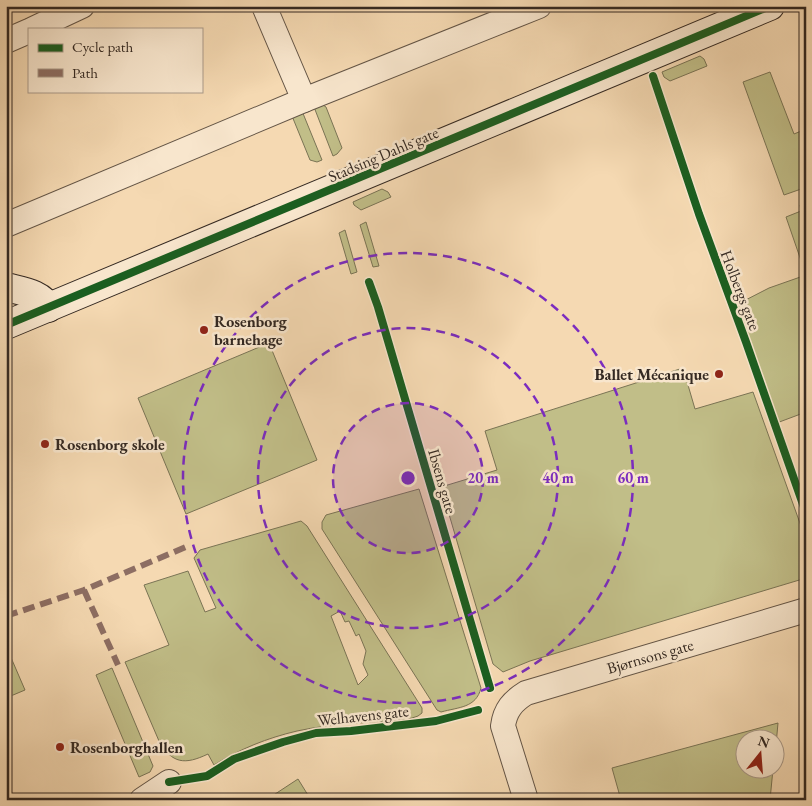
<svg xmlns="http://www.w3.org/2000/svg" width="812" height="806" font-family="'EB Garamond',serif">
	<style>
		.green { fill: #c1be88; stroke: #7a7455; fill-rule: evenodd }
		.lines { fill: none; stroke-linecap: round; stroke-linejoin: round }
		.street-casing { stroke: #645546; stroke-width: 26 }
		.secondary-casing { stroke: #342922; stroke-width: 30 }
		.street { stroke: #f8e6cd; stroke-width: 24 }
		.secondary { stroke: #f8e6cd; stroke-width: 28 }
		.quiet { stroke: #8d6e63; stroke-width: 6; stroke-dasharray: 12 6; stroke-linecap: butt }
		.cycleway-casing { stroke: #f8e6cd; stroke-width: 11 }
		.cycleway { stroke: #1b5e20; stroke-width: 8 }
		.ring { fill: none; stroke: #7b2cbf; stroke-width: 2.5; stroke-dasharray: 9 6 }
		.poi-dot { fill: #8f2418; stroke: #f8e6cd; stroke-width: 2 }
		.labels { text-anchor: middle; stroke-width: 5; stroke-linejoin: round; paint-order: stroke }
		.street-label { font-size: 16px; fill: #342922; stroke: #f8e6cd }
		.poi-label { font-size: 16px; font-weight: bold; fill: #342922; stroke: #f8e6cd; text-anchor: start }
		.centre { fill: #7b2cbf; stroke: #f8e6cd; stroke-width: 2.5 }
		.ring-label { font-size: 15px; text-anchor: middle; font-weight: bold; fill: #7b2cbf; stroke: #f8e6cd; stroke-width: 5; stroke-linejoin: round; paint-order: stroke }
	</style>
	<rect width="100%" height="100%" fill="#f5d9b2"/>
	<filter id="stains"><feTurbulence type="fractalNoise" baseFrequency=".004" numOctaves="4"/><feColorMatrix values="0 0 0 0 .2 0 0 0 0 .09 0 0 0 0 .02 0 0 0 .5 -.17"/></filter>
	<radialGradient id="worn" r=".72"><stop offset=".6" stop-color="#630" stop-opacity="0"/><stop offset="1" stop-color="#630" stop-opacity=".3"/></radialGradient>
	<!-- green -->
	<g class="green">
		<polygon points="700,56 704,59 707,66 670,81 664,77 662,72"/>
		<polygon points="770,72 794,134 806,129 806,191 804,188 784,195 743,82"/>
		<polygon points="323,105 326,107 342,148 337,154 333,156 314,107"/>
		<polygon points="302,111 322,160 317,162 310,160 292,116"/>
		<polygon points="382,189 388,192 391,197 361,210 354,205 353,202"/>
		<polygon points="806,203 806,412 774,424 746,342 732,307 769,288 806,275 786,217 801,211 800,205"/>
		<polygon points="366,222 379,266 373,267 360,225"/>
		<polygon points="345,230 357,272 351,274 339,233"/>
		<polygon points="269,343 317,460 186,514 138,398"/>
		<polygon points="683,368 695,409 753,392 806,540 806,578 530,661 503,672 493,664 441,487 497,470 485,431"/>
		<path d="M 419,489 L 481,688 C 476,708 459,707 441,712 L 437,710 L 322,529 L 322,522 L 326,515 Z"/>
		<path d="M 301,521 L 307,526 L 422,708 L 422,713 L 418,716 L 409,719 C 372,723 333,723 297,731 C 267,738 240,749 214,765 L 208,754 C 185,765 172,764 159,741 L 125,662 L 169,645 L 144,585 L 188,571 L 205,612 L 216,608 L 194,558 L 200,550 ZM 340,611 L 345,622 L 349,621 L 356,636 L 359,634 L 366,651 L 363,664 L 368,675 L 358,685 L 331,616 Z"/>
		<polygon points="6,646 25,690 6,698"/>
		<polygon points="112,668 153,766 150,772 139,777 96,675"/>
		<polygon points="778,723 775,756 774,738 744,738 744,768 773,769 770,800 621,800 612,768"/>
		<polygon points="298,779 311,800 266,800"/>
	</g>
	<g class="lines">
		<!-- street casing -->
		<g class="street-casing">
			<g id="street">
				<polyline points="264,6 304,100"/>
				<polyline points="33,29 82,6"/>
				<polyline points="6,41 29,31"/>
				<polyline points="6,225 304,100 539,6"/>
				<polyline points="142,800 169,782"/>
				<path d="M 526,800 L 503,726 C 505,710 513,701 526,693 L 806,610"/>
			</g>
		</g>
		<!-- secondary casing -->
		<g class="secondary-casing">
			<g id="secondary">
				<path d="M 6,287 C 20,291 42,293 48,308"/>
				<polyline points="6,325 770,6"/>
			</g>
		</g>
		<!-- street -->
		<use href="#street" class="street"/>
		<!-- secondary -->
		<use href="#secondary" class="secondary"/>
		<!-- quiet -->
		<g class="quiet">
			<polyline points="84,590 118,665"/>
			<polyline points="6,616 84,590 186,547"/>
		</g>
		<!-- cycleway casing -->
		<g class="cycleway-casing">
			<g id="cycleway">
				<polyline points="653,76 699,214 746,342 806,513"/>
				<polyline points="369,282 378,307 490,688"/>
				<polyline points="6,325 770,6"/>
				<polyline points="169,782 207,776 234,759 283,742 316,733 351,731 436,721 478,710"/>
			</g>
		</g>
		<!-- cycleway -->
		<use href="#cycleway" class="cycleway"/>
	</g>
	<!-- distance rings -->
	<circle cx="408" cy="478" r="75" fill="#7b2cbf" fill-opacity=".12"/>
	<g class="ring">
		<circle cx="408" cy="478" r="75"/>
		<circle cx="408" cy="478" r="150"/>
		<circle cx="408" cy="478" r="225"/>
	</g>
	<!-- markers -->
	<g class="poi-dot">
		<circle cx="204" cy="330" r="5"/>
		<circle cx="719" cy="374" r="5"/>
		<circle cx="45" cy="444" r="5"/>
		<circle cx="60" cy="747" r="5"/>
	</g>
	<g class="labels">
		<!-- street labels -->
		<g class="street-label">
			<text transform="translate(383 154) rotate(-23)" y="6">Stadsing Dahls gate</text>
			<text transform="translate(741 290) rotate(69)" y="6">Holbergs gate</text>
			<text transform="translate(443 481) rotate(74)" y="6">Ibsens gate</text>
			<text transform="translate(650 656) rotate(-16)" y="6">Bjørnsons gate</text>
			<text transform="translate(363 715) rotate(-6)" y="6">Welhavens gate</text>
		</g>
		<!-- poi labels -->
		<g class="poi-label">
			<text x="214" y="327">Rosenborg<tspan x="214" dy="18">barnehage</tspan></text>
			<text x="709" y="380" text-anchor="end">Ballet Mécanique</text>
			<text x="55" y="450">Rosenborg skole</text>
			<text x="70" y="753">Rosenborghallen</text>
		</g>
	</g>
	<circle cx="408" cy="478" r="8" class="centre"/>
	<g class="ring-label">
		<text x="483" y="483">20 m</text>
		<text x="558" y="483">40 m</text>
		<text x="633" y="483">60 m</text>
	</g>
	<!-- margin -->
	<rect width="812" height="806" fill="none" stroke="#f5d9b2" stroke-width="25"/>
	<rect x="8" y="8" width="797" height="791" fill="none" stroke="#342922" stroke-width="2.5"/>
	<rect x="12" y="12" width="787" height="781" fill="none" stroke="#342922"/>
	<!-- legend -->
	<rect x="28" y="28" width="175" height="65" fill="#f8e6cd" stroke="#aa9a89"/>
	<rect x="38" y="44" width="25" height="8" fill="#1b5e20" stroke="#aa9a89"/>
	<text x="72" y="52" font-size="15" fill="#342922">Cycle path</text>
	<rect x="38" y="69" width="25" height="8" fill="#8d6e63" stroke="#aa9a89"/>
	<text x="72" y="78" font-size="15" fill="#342922">Path</text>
	<!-- north arrow -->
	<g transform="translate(760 754) rotate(17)"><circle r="24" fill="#f8e6cd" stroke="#aa9a89"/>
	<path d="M0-4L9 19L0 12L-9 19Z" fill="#8f2418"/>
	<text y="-8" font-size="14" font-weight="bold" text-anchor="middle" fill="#342922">N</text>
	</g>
	<rect width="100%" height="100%" filter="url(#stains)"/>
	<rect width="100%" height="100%" fill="url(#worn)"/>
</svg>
